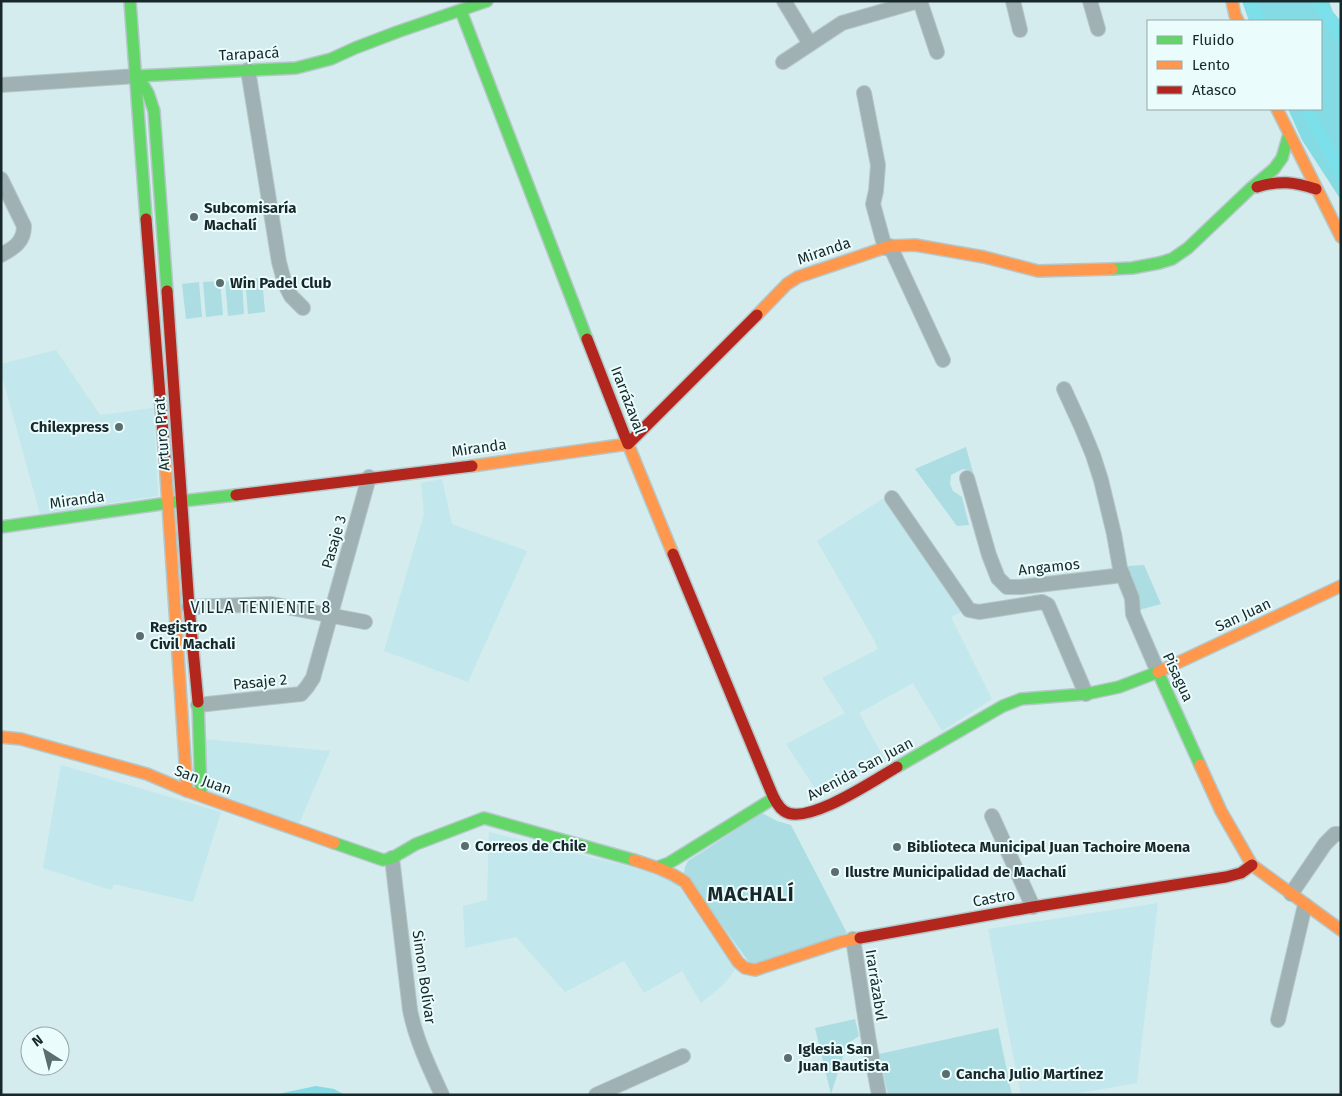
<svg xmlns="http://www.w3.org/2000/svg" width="1342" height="1096" font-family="'Fira Sans',sans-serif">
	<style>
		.built { fill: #c2e7ec }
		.green { fill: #abdde2 }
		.forest { fill: #84dbe4 }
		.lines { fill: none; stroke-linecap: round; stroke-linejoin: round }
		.canal { stroke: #7be0ea; stroke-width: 12 }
		.street-casing { stroke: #b5c7c8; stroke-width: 16 }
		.fast-casing { stroke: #b5c7c8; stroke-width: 14 }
		.slow-casing { stroke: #b5c7c8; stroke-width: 14 }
		.jam-casing { stroke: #b5c7c8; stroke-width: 14 }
		.street { stroke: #9fb1b3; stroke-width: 14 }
		.fast { stroke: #63d668; stroke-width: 11 }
		.slow { stroke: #ff974d; stroke-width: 11 }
		.jam { stroke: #b3261e; stroke-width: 11 }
		.poi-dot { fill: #5a6d6f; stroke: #ebfcfd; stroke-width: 2 }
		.labels { text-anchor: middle; stroke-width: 4; stroke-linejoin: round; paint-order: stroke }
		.street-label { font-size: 15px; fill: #18282a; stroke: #ebfcfd }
		.poi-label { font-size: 15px; font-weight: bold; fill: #18282a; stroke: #ebfcfd; text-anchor: start }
		.neighbourhood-label { font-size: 16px; letter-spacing: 1px; fill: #18282a; stroke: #ebfcfd }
		.district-label { font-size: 20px; font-weight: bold; letter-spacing: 1px; fill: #18282a; stroke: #ebfcfd }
	</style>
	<rect width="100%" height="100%" fill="#d4ecee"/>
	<!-- built -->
	<g class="built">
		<polygon points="56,350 100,415 153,408 158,493 157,496 40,514 1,372 1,364"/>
		<polygon points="442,479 452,524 527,551 468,682 384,651 424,514 421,483"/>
		<polygon points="887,496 961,612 951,617 992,699 942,731 913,683 859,713 886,762 820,796 786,744 845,713 822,678 878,649 874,640 817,541"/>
		<polygon points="204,739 330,751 298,826 208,795"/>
		<polygon points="61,765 221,812 193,902 114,884 111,890 43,868"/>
		<polygon points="489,832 672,877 735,970 724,984 701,1003 682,971 644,993 624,961 565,992 516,937 465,948 463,906 487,900"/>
		<polygon points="1158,903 1137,1083 1068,1095 1021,1095 988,929"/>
	</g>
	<!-- green -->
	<g class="green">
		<polygon points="262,278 265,312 248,314 245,279"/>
		<polygon points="242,280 244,314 228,316 225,281"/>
		<polygon points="220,281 223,315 206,317 203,282"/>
		<polygon points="199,282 202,317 186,319 182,284"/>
		<polygon points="966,447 974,476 969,470 963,469 951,475 950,484 953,491 962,497 969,525 957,526 915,469"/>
		<polygon points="1144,565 1161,604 1139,610 1128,573 1128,566"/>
		<polygon points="762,813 777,821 791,825 847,933 751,965 684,873 685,867 688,861"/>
		<polygon points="855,1019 859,1036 847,1044 831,1094 815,1028"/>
		<polygon points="998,1028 1012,1095 888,1095 879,1054"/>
	</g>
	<!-- forest -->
	<g class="forest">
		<polygon points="1242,1 1329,1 1333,12 1341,21 1341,200 1302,140 1288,109 1321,109 1321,21 1249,21"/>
		<polygon points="316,1086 334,1089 345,1095 273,1095"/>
	</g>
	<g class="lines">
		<!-- canal -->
		<g class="canal">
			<polyline points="1250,1 1260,21"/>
			<polyline points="1317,1 1341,36"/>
			<polyline points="1307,109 1341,173"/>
		</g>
		<!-- street casing -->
		<g class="street-casing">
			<g id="street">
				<polyline points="784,1 810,44"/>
				<polyline points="920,1 937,52"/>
				<polyline points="1013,1 1020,30"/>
				<polyline points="1090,1 1098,29"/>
				<polyline points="783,62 842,23 918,1"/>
				<polyline points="248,70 279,262 285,284 291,296 303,308"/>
				<polyline points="1,85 137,76"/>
				<polyline points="864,93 878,165 876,191 873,204 885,248"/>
				<path d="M 1,179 L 24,226 C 24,242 14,248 1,255"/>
				<polyline points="890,246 943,360"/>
				<polyline points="1064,389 1081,426 1093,455 1101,480 1114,534 1120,568 1132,598 1133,614 1158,672"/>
				<polyline points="967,478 989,555 998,578 1007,587 1021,587 1123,575"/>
				<polyline points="892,498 969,610 979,612 1042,602 1048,605 1086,694"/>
				<polyline points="189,607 271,604 365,622"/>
				<polyline points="198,705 301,694 307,687 313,678 369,477"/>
				<polyline points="992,816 1033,907"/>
				<path d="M 392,858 L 410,1010 C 416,1040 429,1067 442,1095"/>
				<polyline points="1291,894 1325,844 1335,834 1341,834"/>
				<polyline points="853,939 869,1042 879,1095"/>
				<polyline points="1278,1020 1305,905"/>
				<polyline points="596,1095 683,1056"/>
			</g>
		</g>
		<!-- fast casing -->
		<g class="fast-casing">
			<g id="fast">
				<polyline points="130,1 146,219"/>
				<polyline points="461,11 587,339"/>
				<polyline points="137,76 296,68 331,59 355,48 397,32 487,1"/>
				<polyline points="142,83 148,93 154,111 167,291"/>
				<polyline points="1112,269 1132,268 1159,263 1172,259 1188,248 1250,189 1274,169 1282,158 1289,134"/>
				<polyline points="1,527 182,501 236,495"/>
				<polyline points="198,702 201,795"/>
				<polyline points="897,767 1003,706 1021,699 1086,694 1119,687 1158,672 1200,765"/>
				<polyline points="334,843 383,860 392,858 416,844 484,818 634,860"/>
				<polyline points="658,867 669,863 774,798"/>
			</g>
		</g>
		<!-- slow casing -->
		<g class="slow-casing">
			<g id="slow">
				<polyline points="1232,1 1235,15 1238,21"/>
				<polyline points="1277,109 1341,237"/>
				<polyline points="757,315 787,284 798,277 890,246 915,245 984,257 1038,271 1112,269"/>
				<polyline points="165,459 187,791"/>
				<polyline points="472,466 628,444 673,554"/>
				<polyline points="1158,672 1341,586"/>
				<polyline points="1,737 21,739 147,774 187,791 334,843"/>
				<polyline points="1200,765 1221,811 1252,865 1341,930"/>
				<path d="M 634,860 C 653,866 669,871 685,882 L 738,962 L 745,968 L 755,970 L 840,942 L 860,938"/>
			</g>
		</g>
		<!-- jam casing -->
		<g class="jam-casing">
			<g id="jam">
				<path d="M 1257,187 C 1280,180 1294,182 1316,189"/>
				<polyline points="146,219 165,459"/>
				<polyline points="167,291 189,607 198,702"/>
				<polyline points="587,339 628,444 757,315"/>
				<polyline points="236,495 472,466"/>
				<path d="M 673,554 L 770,789 C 773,797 777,806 784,811 C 806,827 876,779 897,767"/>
				<polyline points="860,938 1033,907 1226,877 1241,873 1252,865"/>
			</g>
		</g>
		<!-- street -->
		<use href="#street" class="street"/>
		<!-- fast -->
		<use href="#fast" class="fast"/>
		<!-- slow -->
		<use href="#slow" class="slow"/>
		<!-- jam -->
		<use href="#jam" class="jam"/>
	</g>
	<!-- markers -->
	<g class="poi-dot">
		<circle cx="194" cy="217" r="5"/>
		<circle cx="220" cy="283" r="5"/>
		<circle cx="119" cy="427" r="5"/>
		<circle cx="140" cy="636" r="5"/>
		<circle cx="465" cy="846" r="5"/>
		<circle cx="897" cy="847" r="5"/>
		<circle cx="835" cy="872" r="5"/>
		<circle cx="788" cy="1058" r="5"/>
		<circle cx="946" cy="1074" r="5"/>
	</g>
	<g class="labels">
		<!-- street labels -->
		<g class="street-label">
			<text transform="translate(249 54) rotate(-3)" y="5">Tarapacá</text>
			<text transform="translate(824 251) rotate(-19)" y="5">Miranda</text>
			<text transform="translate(628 400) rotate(69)" y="5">Irarrázaval</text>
			<text transform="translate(162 434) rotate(-94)" y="5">Arturo Prat</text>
			<text transform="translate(479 448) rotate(-8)" y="5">Miranda</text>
			<text transform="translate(77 500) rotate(-8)" y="5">Miranda</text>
			<text transform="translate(334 542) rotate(-74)" y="5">Pasaje 3</text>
			<text transform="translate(1049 567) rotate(-6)" y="5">Angamos</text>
			<text transform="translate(1243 615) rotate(-25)" y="5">San Juan</text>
			<text transform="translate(1178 677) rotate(65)" y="5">Pisagua</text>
			<text transform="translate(260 682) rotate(-6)" y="5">Pasaje 2</text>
			<text transform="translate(860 769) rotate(-28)" y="5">Avenida San Juan</text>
			<text transform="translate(203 780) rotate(20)" y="5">San Juan</text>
			<text transform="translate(994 898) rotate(-10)" y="5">Castro</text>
			<text transform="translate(424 977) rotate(82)" y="5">Simon Bolívar</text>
			<text transform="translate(876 985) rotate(81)" y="5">Irarrázabvl</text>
		</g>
		<!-- poi labels -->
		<g class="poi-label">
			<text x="204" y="213">Subcomisaría<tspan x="204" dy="17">Machalí</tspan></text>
			<text x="230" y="288">Win Padel Club</text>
			<text x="109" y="432" text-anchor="end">Chilexpress</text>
			<text x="150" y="632">Registro<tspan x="150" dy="17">Civil Machali</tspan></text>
			<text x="475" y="851">Correos de Chile</text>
			<text x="907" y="852">Biblioteca Municipal Juan Tachoire Moena</text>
			<text x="845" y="877">Ilustre Municipalidad de Machalí</text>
			<text x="798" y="1054">Iglesia San<tspan x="798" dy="17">Juan Bautista</tspan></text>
			<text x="956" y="1079">Cancha Julio Martínez</text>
		</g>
		<!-- neighbourhood labels -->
		<g class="neighbourhood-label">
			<text x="261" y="613">VILLA TENIENTE 8</text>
		</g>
		<!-- district labels -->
		<g class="district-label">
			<text x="751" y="901">MACHALÍ</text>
		</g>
	</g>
	<!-- border -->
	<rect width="1342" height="1096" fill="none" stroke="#18282a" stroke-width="5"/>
	<!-- legend -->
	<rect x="1147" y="20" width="175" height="90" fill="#ebfcfd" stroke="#97a7a9"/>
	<rect x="1157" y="36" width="25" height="8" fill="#63d668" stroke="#97a7a9"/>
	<text x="1192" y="45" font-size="15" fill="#18282a">Fluido</text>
	<rect x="1157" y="61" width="25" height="8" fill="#ff974d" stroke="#97a7a9"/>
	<text x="1192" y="70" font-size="15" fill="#18282a">Lento</text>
	<rect x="1157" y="86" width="25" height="8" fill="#b3261e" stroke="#97a7a9"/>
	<text x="1192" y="95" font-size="15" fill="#18282a">Atasco</text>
	<!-- north arrow -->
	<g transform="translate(45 1051) rotate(324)"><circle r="24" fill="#ebfcfd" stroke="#97a7a9"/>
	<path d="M0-4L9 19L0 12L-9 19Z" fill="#5a6d6f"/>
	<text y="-8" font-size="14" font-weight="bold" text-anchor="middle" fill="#18282a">N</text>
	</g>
</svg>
